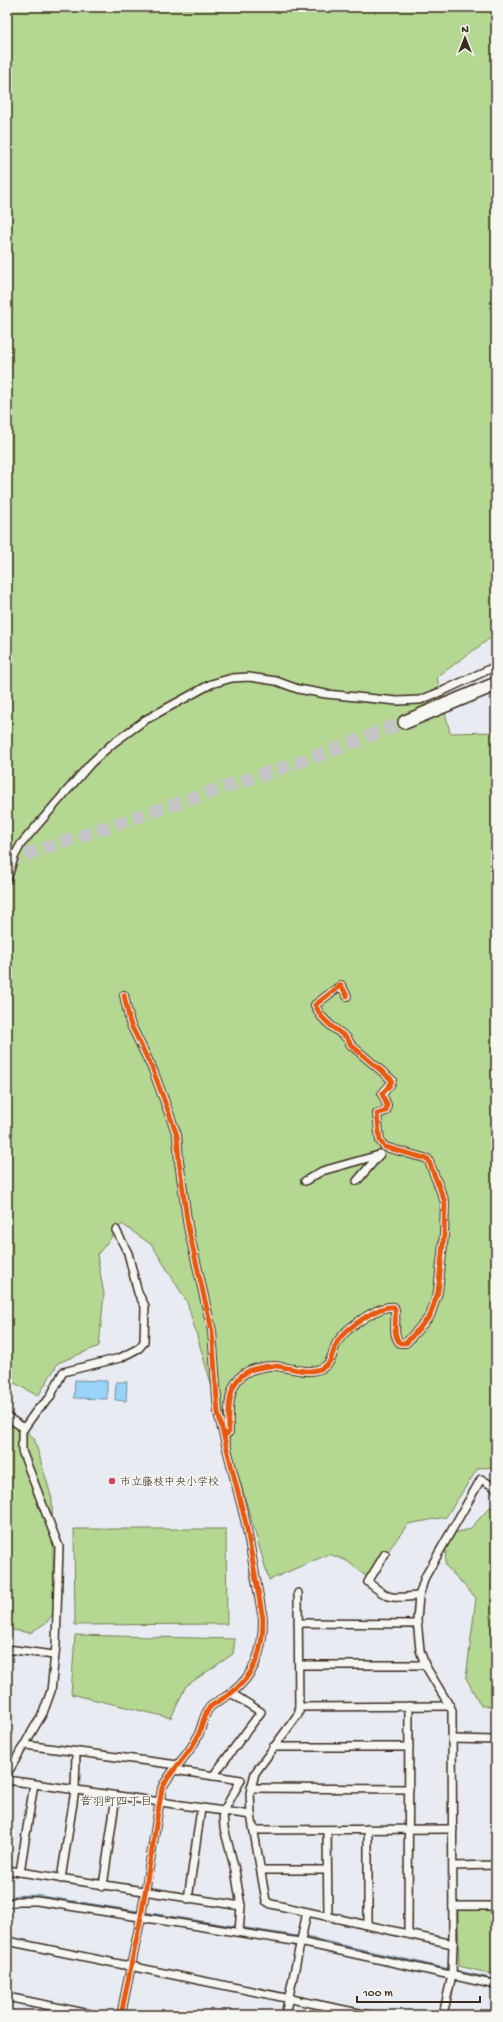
<svg xmlns="http://www.w3.org/2000/svg" width="503" height="2022" font-family="'Gochi Hand','Klee One',sans-serif">
	<style>
		.green { fill: #b4d792; stroke: #788058 }
		.water { fill: #98d3f8; stroke: #738fa1 }
		.lines { fill: none; stroke-linecap: round; stroke-linejoin: round }
		.stream { stroke: #738fa1; stroke-width: 2.5 }
		.motorway-tunnel { stroke: #c5c4c7; stroke-width: 13; stroke-dasharray: 13 6; stroke-linecap: butt }
		.minor-casing { stroke: #3b2a1e; stroke-width: 10 }
		.motorway-casing { stroke: #3b2a1e; stroke-width: 16 }
		.minor { stroke: #f6f6f2; stroke-width: 7 }
		.motorway { stroke: #f6f6f2; stroke-width: 13 }
		.cycleway-casing { stroke: #f6f6f2; stroke-width: 8 }
		.cycleway { stroke: #e8590c; stroke-width: 5 }
		.poi-dot { fill: #d1495b; stroke: #f6f6f2; stroke-width: 1.5 }
		.labels { text-anchor: middle; stroke-width: 3; stroke-linejoin: round; paint-order: stroke }
		.poi-label { font-size: 11px; fill: #3b2a1e; stroke: #f6f6f2; text-anchor: start }
		.neighbourhood-label { font-size: 12px; fill: #3b2a1e; stroke: #f6f6f2 }
	</style>
	<rect width="100%" height="100%" fill="#e8ebf1"/>
	<filter id="ink" filterUnits="userSpaceOnUse"><feTurbulence type="fractalNoise" baseFrequency=".025" numOctaves="2"/><feDisplacementMap in="SourceGraphic" scale="8" xChannelSelector="R" yChannelSelector="G"/><feConvolveMatrix kernelMatrix="1 2 1 2 8 2 1 2 1" color-interpolation-filters="sRGB"/></filter>
	<g filter="url(#ink)">
		<!-- green -->
		<g class="green">
			<polygon points="7,7 496,7 496,634 437,677 450,733 496,732 496,1467 478,1468 446,1517 408,1524 368,1578 347,1561 329,1554 269,1580 187,1302 152,1245 122,1224 97,1255 104,1294 99,1346 58,1363 38,1396 7,1379"/>
			<polygon points="7,1414 34,1438 52,1499 54,1612 47,1622 30,1633 7,1629"/>
			<polygon points="490,1507 496,1511 496,1706 481,1706 466,1678 476,1598 445,1565 446,1549 454,1533 470,1529"/>
			<polygon points="74,1529 226,1529 227,1624 75,1625"/>
			<polygon points="75,1635 235,1639 233,1654 186,1686 171,1718 71,1694"/>
			<polygon points="458,1910 496,1910 496,1975 459,1966"/>
		</g>
		<!-- water -->
		<g class="water">
			<polygon points="75,1380 107,1381 107,1399 74,1398"/>
			<polygon points="116,1382 127,1382 126,1401 115,1400"/>
		</g>
		<g class="lines">
			<!-- stream -->
			<polyline class="stream" points="7,1899 21,1896 37,1896 312,1939 496,1980"/>
			<!-- motorway-tunnel -->
			<polyline class="motorway-tunnel" points="7,861 323,754 405,722"/>
			<!-- minor casing -->
			<g class="minor-casing">
				<g id="minor">
					<polyline points="7,880 14,857 21,844 91,763 112,744 145,720 211,684 232,678 249,677 276,681 298,689 326,694 397,701 420,700 445,690 496,666"/>
					<polyline points="305,1181 322,1171 379,1155"/>
					<polyline points="357,1181 380,1154"/>
					<polyline points="7,1417 24,1428"/>
					<path d="M 224,1436 L 229,1432 C 228,1406 227,1374 258,1368 C 266,1366 274,1365 282,1367 C 297,1369 310,1375 324,1367 C 334,1361 332,1349 338,1341 C 346,1328 379,1305 394,1307 C 398,1318 391,1334 400,1343 L 406,1343 L 430,1316 L 438,1292 L 444,1235 L 445,1202 L 428,1159 L 385,1147 L 380,1141 L 377,1114 L 386,1111 L 387,1105 L 382,1094 L 390,1085 L 392,1080 L 351,1045 L 347,1038 L 331,1026 L 321,1016 L 315,1005 L 341,985 L 347,996"/>
					<path d="M 385,1554 L 368,1582 C 391,1601 390,1598 419,1596"/>
					<polyline points="298,1593 299,1713 255,1773 250,1793 251,1815 266,1901 271,1904 453,1944"/>
					<polyline points="298,1623 417,1624"/>
					<polyline points="7,1649 54,1655"/>
					<polyline points="299,1665 425,1665"/>
					<polyline points="299,1707 450,1706"/>
					<polyline points="452,1739 496,1740"/>
					<polyline points="25,1745 178,1765"/>
					<polyline points="273,1747 409,1747"/>
					<polyline points="174,1770 241,1780 223,1812 224,1828 235,1870 241,1906 239,1932"/>
					<polyline points="7,1774 43,1713 51,1691 56,1645 59,1547 22,1451 22,1431 37,1410 49,1399 63,1372 120,1358 139,1348 144,1342 145,1306 138,1293 128,1253 116,1230"/>
					<polyline points="213,1776 261,1712 231,1693"/>
					<polyline points="7,1780 251,1815"/>
					<polyline points="251,1788 409,1789"/>
					<polyline points="368,1829 368,1925"/>
					<polyline points="254,1830 453,1829"/>
					<polyline points="327,1830 328,1917"/>
					<polyline points="496,1865 496,1846"/>
					<polyline points="453,1866 496,1865"/>
					<polyline points="7,1870 241,1906"/>
					<polyline points="261,1870 327,1870"/>
					<polyline points="20,1872 34,1784"/>
					<polyline points="61,1879 75,1790 76,1752"/>
					<polyline points="103,1886 116,1796"/>
					<polyline points="188,1899 201,1809"/>
					<polyline points="7,1904 18,1901 37,1901 300,1942 496,1985"/>
					<polyline points="453,1906 496,1906"/>
					<polyline points="408,1934 409,1706"/>
					<polyline points="7,1941 369,2015"/>
					<polyline points="7,1997 95,2015"/>
					<path d="M 121,2015 L 141,1917 L 162,1788 C 171,1770 188,1756 197,1738 C 202,1729 203,1715 210,1707 C 216,1702 224,1698 230,1694 C 256,1675 263,1649 263,1619 L 246,1524 L 218,1413 L 212,1331 L 188,1227 L 179,1161 L 177,1135 L 153,1070 L 130,1023 L 124,995"/>
					<polyline points="285,2015 307,1912"/>
					<polyline points="443,2015 452,1975 453,1944 452,1710 425,1665 420,1650 417,1620 419,1596 425,1577 481,1479 496,1488"/>
				</g>
			</g>
			<!-- motorway casing -->
			<g class="motorway-casing">
				<polyline id="motorway" points="405,722 496,684"/>
			</g>
			<!-- minor -->
			<use href="#minor" class="minor"/>
			<!-- motorway -->
			<use href="#motorway" class="motorway"/>
			<!-- cycleway casing -->
			<g class="cycleway-casing">
				<g id="cycleway">
					<path d="M 224,1436 L 229,1432 C 228,1406 227,1374 258,1368 C 266,1366 274,1365 282,1367 C 297,1369 310,1375 324,1367 C 334,1361 332,1349 338,1341 C 346,1328 379,1305 394,1307 C 398,1318 391,1334 400,1343 L 406,1343 L 430,1316 L 438,1292 L 444,1235 L 445,1202 L 428,1159 L 385,1147 L 380,1141 L 377,1114 L 386,1111 L 387,1105 L 382,1094 L 390,1085 L 392,1080 L 351,1045 L 347,1038 L 331,1026 L 321,1016 L 315,1005 L 341,985 L 347,996"/>
					<path d="M 121,2015 L 141,1917 L 162,1788 C 171,1770 188,1756 197,1738 C 202,1729 203,1715 210,1707 C 216,1702 224,1698 230,1694 C 256,1675 263,1649 263,1619 L 246,1524 L 218,1413 L 212,1331 L 188,1227 L 179,1161 L 177,1135 L 153,1070 L 130,1023 L 124,995"/>
				</g>
			</g>
			<!-- cycleway -->
			<use href="#cycleway" class="cycleway"/>
		</g>
	</g>
	<!-- markers -->
	<circle class="poi-dot" cx="112" cy="1481" r="4"/>
	<g class="labels">
		<!-- poi labels -->
		<g class="poi-label">
			<text x="120" y="1485">市立藤枝中央小学校</text>
		</g>
		<!-- neighbourhood labels -->
		<g class="neighbourhood-label">
			<text x="116" y="1805">音羽町四丁目</text>
		</g>
	</g>
	<!-- margin -->
	<rect width="503" height="2022" fill="none" stroke="#f6f6f2" stroke-width="24"/>
	<rect x="12" y="12" width="479" height="1998" fill="none" stroke="#3b2a1e" stroke-width="1.5" filter="url(#ink)"/>
	<!-- north arrow -->
	<g transform="translate(465 38)" stroke="#f6f6f2" stroke-width="3" paint-order="stroke">
	<path d="M0-3L7 15L0 10L-7 15Z" fill="#3b2a1e"/>
	<text y="-6" font-size="11" font-weight="bold" text-anchor="middle" fill="#3b2a1e">N</text>
	</g>
	<!-- scale -->
	<path d="M357 1996v6h123v-6" fill="none" stroke="#3b2a1e" stroke-width="2"/>
	<text x="363" y="1996" font-size="12" fill="#3b2a1e" stroke="#f6f6f2" stroke-width="3" paint-order="stroke">100 m</text>
</svg>
